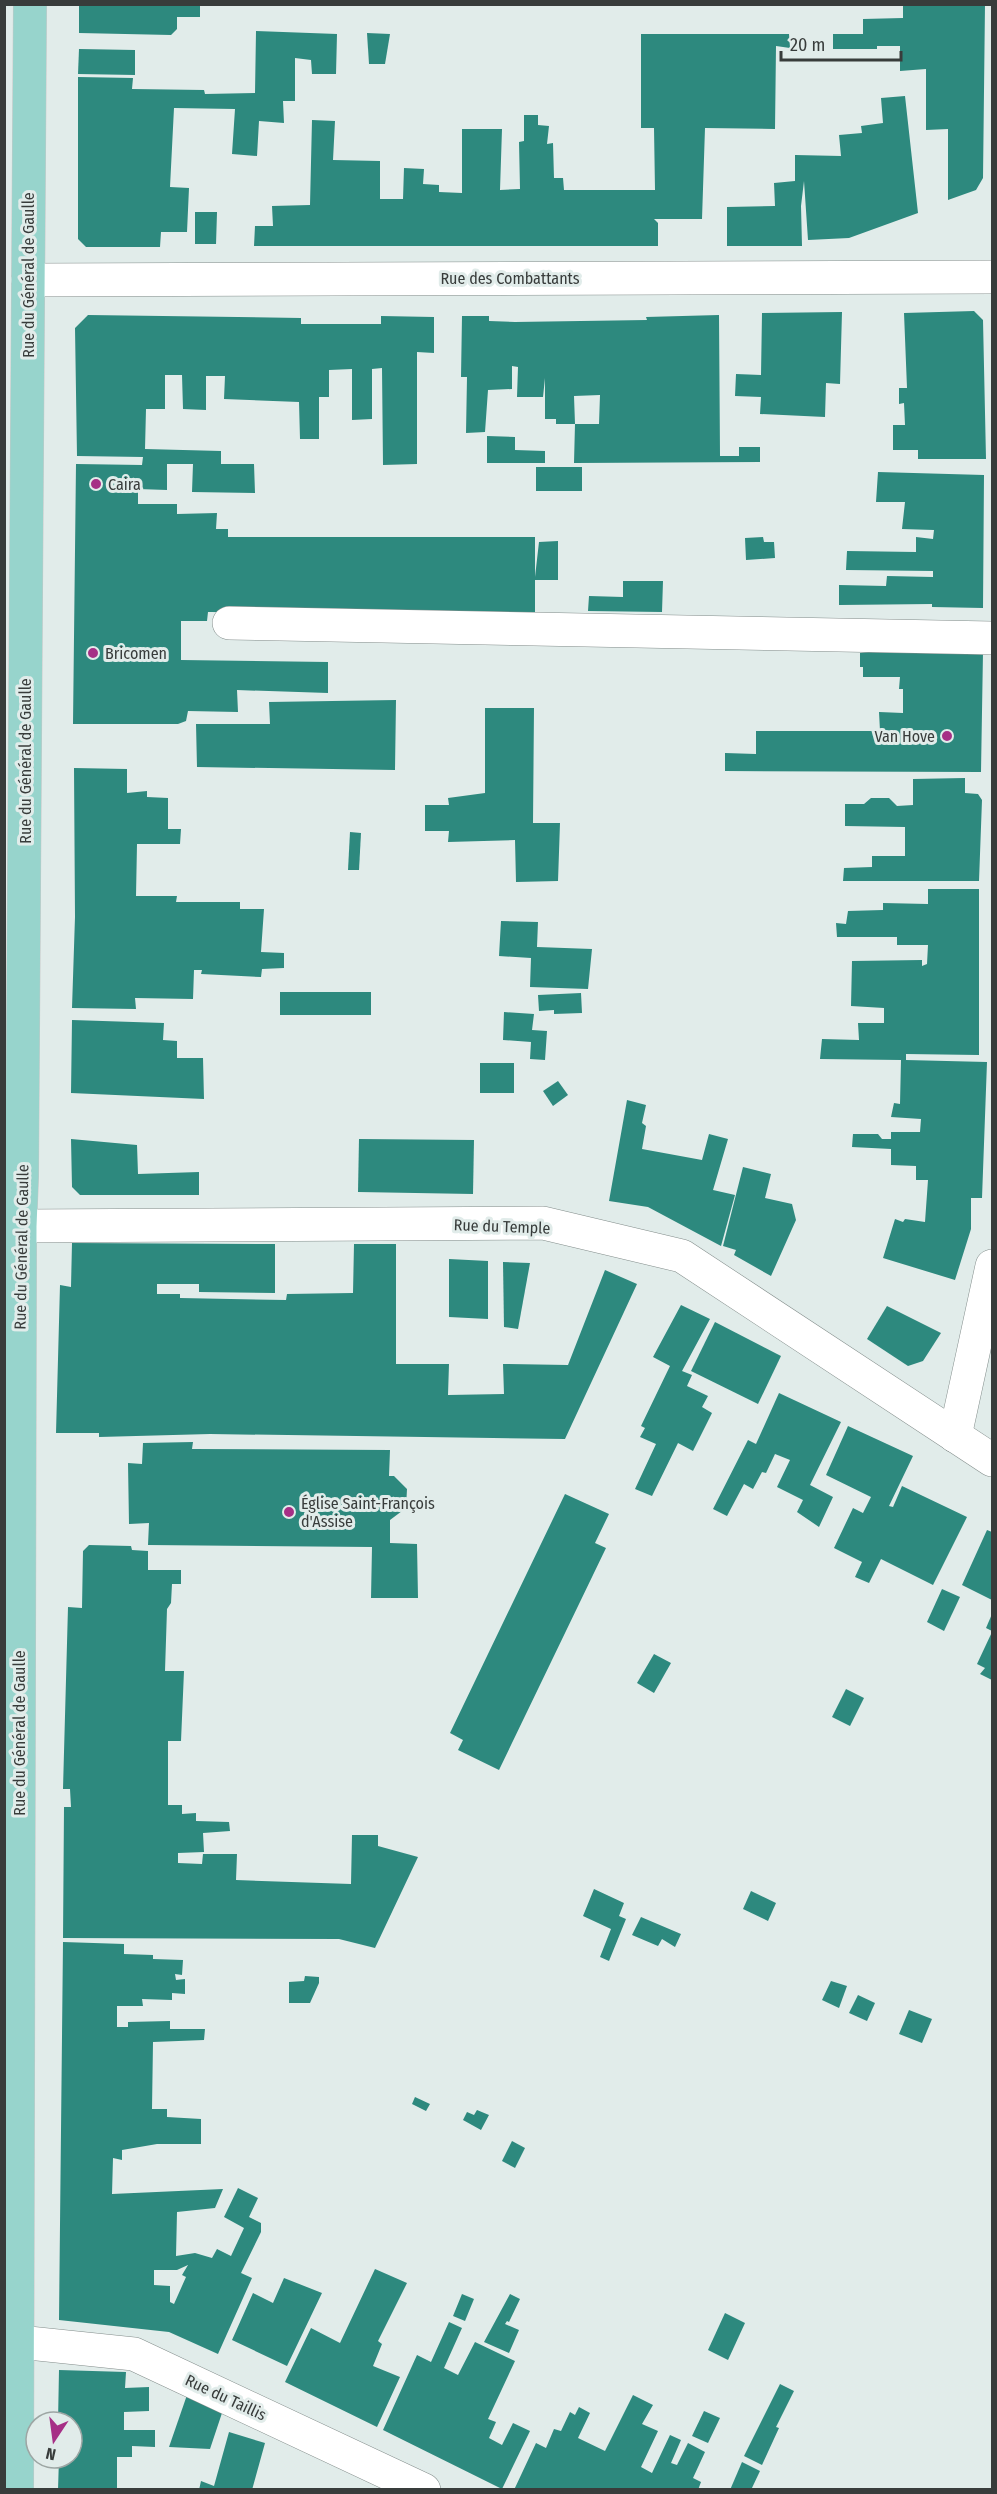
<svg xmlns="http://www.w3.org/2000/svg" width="997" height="2494" font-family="'Fira Sans Condensed',sans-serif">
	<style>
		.building { fill: #2d897e; fill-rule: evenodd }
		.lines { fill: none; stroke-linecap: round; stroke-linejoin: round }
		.minor-casing { stroke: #838d8b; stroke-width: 34 }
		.major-casing { stroke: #c7c8c8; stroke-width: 34 }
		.minor { stroke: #fff; stroke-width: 33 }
		.major { stroke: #97d4cc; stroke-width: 33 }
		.poi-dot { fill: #a62f86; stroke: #e1ecea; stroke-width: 2 }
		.labels { text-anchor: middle; stroke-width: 6; stroke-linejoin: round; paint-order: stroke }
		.street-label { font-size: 16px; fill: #383c3b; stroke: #e1ecea }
		.poi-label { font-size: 16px; fill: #383c3b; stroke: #e1ecea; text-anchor: start }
	</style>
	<rect width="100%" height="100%" fill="#e1ecea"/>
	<!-- building -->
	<g class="building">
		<polygon points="79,4 200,4 200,17 177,17 177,29 171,35 79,33"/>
		<polygon points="985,4 983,178 976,190 948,200 948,129 926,130 926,69 900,71 900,46 877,46 877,49 833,49 833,34 863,34 863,19 903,18 903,5"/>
		<polygon points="256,31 337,34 336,74 312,74 311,60 295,58 295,101 283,101 284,123 259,121 257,156 232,154 235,109 174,108 170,187 189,188 187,232 161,232 160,247 86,247 78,239 78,77 133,78 132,89 204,90 205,94 255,93"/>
		<polygon points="367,33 390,34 385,64 369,64"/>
		<polygon points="641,34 789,34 790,48 776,46 775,129 705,128 702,219 654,219 658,223 658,246 254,246 255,226 273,226 272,206 310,205 312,120 335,121 333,160 380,161 380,199 403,199 404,168 424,169 423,184 439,185 439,192 462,193 462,129 502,129 500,190 520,189 519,142 524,141 524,115 538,115 538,125 549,126 547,144 553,143 554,178 563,178 564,190 655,190 654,128 641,128"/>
		<polygon points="79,49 135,50 135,75 78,74"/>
		<polygon points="905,96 918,213 849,238 808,240 804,181 801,206 802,246 727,246 727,207 775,206 774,183 795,181 795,155 841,156 839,135 862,133 861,126 883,123 881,98"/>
		<polygon points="195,212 217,212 216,244 195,244"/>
		<polygon points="974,311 983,320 986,459 918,459 918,450 893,450 893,425 905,425 904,403 899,404 899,388 907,388 904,313"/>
		<polygon points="842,312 840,384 826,383 825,417 760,414 761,397 735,396 736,374 761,375 762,313"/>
		<polygon points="88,315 301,318 301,324 381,324 381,316 434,317 434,353 417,352 417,464 383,465 382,368 372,369 372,419 352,420 352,369 329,370 329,397 319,397 319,439 300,439 299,402 224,399 225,376 206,376 206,410 183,409 182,375 165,375 165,409 146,409 145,449 221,451 221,464 254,464 255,493 192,492 193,464 167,464 167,490 138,489 138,504 177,504 177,514 217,513 216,529 228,529 228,537 535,537 535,577 539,542 558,541 558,580 535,580 535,613 208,612 207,621 181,621 181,660 328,662 328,693 237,690 238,712 188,711 186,721 178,724 73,724 76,464 142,465 143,457 77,456 75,328"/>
		<polygon points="719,315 720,456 739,456 739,447 760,447 760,462 574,463 575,424 599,424 600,395 574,396 575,424 556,424 556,419 545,419 545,378 543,397 517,397 518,367 512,366 512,389 488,390 485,432 466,433 467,377 461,377 462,316 489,316 489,321 515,322 647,320 646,317"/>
		<polygon points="487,436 515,437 515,450 545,451 545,463 487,463"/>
		<rect x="536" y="467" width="46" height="24"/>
		<polygon points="878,472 984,475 983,608 932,607 932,604 839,605 839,585 886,586 887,576 933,577 933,571 846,570 847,551 916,552 916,537 933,539 934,530 902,529 905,502 876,502"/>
		<polygon points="763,537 764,542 774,542 775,558 746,560 745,538"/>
		<polygon points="623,581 663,581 662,612 588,611 589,596 623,597"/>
		<polygon points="869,652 983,652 981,772 725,771 725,753 756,754 756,731 880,731 879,712 903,713 903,689 899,689 900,677 863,677 863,667 860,667 860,653"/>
		<polygon points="396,700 395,770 197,767 196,724 270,724 269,702"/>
		<polygon points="485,708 534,708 533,823 560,823 558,881 516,882 515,840 448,842 449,831 425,831 425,805 449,805 448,798 485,793"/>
		<polygon points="74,768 127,769 127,793 147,791 147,797 168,798 168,829 181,829 180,844 137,844 136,896 177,896 176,902 240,902 240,909 264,909 261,952 284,953 284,968 262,969 261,977 201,974 202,970 194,970 193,999 135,998 136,1009 72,1008 75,917"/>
		<polygon points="965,778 965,793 978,794 982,800 979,881 843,881 844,868 872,867 872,856 905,856 905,827 845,826 845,804 864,804 871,798 889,798 897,806 913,805 913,779"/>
		<polygon points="350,832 361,833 359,870 348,870"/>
		<polygon points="928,889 979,889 979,1055 906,1054 906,1060 987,1062 982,1198 971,1198 971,1229 955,1280 883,1258 895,1219 903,1222 905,1219 925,1222 928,1180 916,1180 916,1166 891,1165 891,1149 852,1147 853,1134 878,1134 882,1139 891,1139 891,1132 920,1132 921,1119 891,1117 894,1103 900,1104 901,1060 820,1059 822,1039 859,1040 858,1023 884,1023 884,1008 851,1006 852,961 922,960 922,966 927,964 928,945 897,945 897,937 837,937 836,923 846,924 848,911 883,910 883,903 928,904"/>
		<polygon points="501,921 538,922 537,947 592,949 588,989 530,987 531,958 499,956"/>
		<rect x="280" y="992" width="91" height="23"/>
		<polygon points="581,993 582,1013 554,1014 554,1010 539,1011 538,995"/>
		<polygon points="504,1012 534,1014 532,1030 547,1031 545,1060 530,1059 531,1042 503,1040"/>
		<polygon points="72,1020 164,1023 163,1040 177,1041 177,1058 203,1058 204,1099 71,1093"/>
		<rect x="480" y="1063" width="34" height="30"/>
		<polygon points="558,1081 568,1095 553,1106 543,1091"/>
		<polygon points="627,1100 646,1105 642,1123 646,1126 642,1149 702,1160 709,1134 728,1139 713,1190 735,1195 721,1246 648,1207 609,1201"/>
		<polygon points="71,1139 137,1145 138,1174 199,1172 199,1195 80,1195 72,1187"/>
		<polygon points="359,1139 474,1140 473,1194 358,1192"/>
		<polygon points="743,1167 771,1174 765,1198 792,1204 796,1220 771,1276 734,1255 736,1250 723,1246"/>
		<polygon points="72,1243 275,1244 275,1293 199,1292 199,1284 157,1284 157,1294 180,1294 180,1298 286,1300 287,1294 353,1293 354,1244 396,1244 396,1364 449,1364 448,1395 504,1394 503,1364 568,1365 605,1270 637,1284 565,1439 210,1434 99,1437 99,1433 56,1433 60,1285 71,1287"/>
		<polygon points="449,1259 488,1261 488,1319 449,1317"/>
		<polygon points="503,1262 530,1263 518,1329 504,1327"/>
		<polygon points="681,1305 710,1319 682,1371 692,1375 687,1386 708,1396 702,1407 712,1413 693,1451 678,1443 652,1496 635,1489 656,1444 640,1437 645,1428 641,1426 670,1366 653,1357"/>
		<polygon points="887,1306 941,1333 923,1361 908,1366 867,1339"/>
		<polygon points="715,1322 781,1356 758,1404 691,1371"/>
		<polygon points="779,1393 841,1422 810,1485 833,1497 819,1527 797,1512 803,1500 777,1487 790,1460 775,1454 766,1473 762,1472 753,1489 744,1484 727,1516 713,1509 748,1440 756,1444"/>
		<polygon points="848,1426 913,1456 889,1506 893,1507 902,1486 967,1517 933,1585 881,1559 869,1583 855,1577 862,1562 834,1548 853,1508 863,1513 871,1497 826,1475"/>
		<polygon points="193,1442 192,1449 390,1450 389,1476 394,1476 407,1489 406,1508 390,1520 390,1543 417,1544 418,1598 371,1598 372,1547 148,1545 149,1523 129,1524 128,1463 142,1464 143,1443"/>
		<polygon points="565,1494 609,1514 595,1543 606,1548 499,1770 458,1750 463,1740 450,1733"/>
		<polygon points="987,1530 992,1532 992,1600 962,1585"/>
		<polygon points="89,1545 131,1546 132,1550 148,1551 148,1570 181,1570 181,1584 172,1584 171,1603 167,1609 165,1671 184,1671 181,1741 168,1741 168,1805 182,1805 182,1814 196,1813 196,1821 229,1822 230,1831 203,1833 204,1852 178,1853 178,1863 202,1864 203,1854 237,1854 236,1880 351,1884 352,1835 378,1835 378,1846 418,1857 375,1948 339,1939 63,1938 64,1807 71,1807 70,1789 63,1789 68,1607 82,1608 83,1551"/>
		<polygon points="942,1589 960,1597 944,1631 927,1622"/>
		<polygon points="992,1614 992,1631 986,1628"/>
		<polygon points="992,1632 992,1680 980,1674 985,1668 977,1664"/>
		<polygon points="654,1654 671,1663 654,1693 637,1683"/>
		<polygon points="846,1689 864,1698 850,1726 832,1717"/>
		<polygon points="594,1889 624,1903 619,1916 626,1919 609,1961 600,1957 611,1929 583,1916"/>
		<polygon points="751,1891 776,1903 768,1921 743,1909"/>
		<polygon points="641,1917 681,1934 675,1947 662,1939 658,1946 632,1935"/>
		<path d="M 63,1942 L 124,1944 L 124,1954 L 153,1955 L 153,1959 L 183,1960 L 182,1975 L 175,1974 L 176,1980 L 185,1979 L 185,1994 L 172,1993 L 172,2000 L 142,1999 L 143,2006 L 117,2006 L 117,2027 L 128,2027 L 128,2022 L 170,2021 L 170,2029 L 205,2029 L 204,2040 L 153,2042 L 152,2109 L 167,2109 L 167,2117 L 201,2119 L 201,2144 L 157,2144 L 122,2150 L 122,2160 L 113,2158 L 112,2194 L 223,2189 L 215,2208 L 177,2212 L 176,2256 L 195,2253 L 212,2258 L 217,2249 L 231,2256 L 244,2228 L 224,2217 L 238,2188 L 258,2198 L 249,2217 L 261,2223 L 261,2232 L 241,2273 L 252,2278 L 218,2354 L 169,2332 L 59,2320 ZM 188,2265 L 182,2275 L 186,2277 L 174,2304 L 170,2302 L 170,2286 L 154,2285 L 154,2270 L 177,2270 Z"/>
		<polygon points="305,1976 319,1977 319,1983 310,2003 289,2003 289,1982 304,1981"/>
		<polygon points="831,1981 847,1986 839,2008 822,2000"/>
		<polygon points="858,1995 875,2003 867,2021 849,2013"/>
		<polygon points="909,2010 932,2019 922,2043 899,2034"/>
		<polygon points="415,2097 430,2104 426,2111 412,2104"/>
		<polygon points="477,2110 489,2115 481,2130 463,2120 467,2112 474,2115"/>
		<polygon points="512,2141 525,2148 515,2168 502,2161"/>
		<polygon points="375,2269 407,2283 378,2341 382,2344 373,2366 400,2377 377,2427 285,2382 311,2328 340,2343"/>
		<polygon points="284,2278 322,2293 287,2366 232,2340 253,2293 273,2303"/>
		<polygon points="462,2294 474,2299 465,2321 453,2316"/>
		<polygon points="510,2294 520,2299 509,2322 507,2321 505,2324 519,2330 509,2353 484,2342"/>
		<polygon points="725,2313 745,2323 728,2360 708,2350"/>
		<polygon points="449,2322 462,2328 444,2368 458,2375 475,2342 515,2361 488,2419 496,2422 489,2438 502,2445 513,2423 530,2431 502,2489 383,2430 417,2355 431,2362"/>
		<polygon points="59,2370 126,2372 125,2388 149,2387 149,2411 124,2412 124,2430 155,2430 155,2447 132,2446 132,2457 117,2457 117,2490 58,2490 59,2458 72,2458 72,2422 58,2422"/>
		<polygon points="780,2384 794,2391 776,2427 779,2428 762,2465 744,2456"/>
		<polygon points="187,2395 223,2410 210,2449 169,2447"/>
		<polygon points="633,2395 653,2405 642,2424 658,2431 641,2467 652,2473 670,2435 681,2440 671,2463 677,2465 688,2443 705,2452 693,2478 701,2482 698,2490 514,2490 536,2443 546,2448 554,2429 561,2431 570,2412 575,2415 579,2407 590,2413 578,2438 605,2451"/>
		<polygon points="704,2411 720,2418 708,2443 692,2436"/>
		<polygon points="229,2432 265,2443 252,2490 199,2490 201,2481 214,2486"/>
		<polygon points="742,2462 760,2471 751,2490 730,2490"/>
	</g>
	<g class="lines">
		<!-- minor casing -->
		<g class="minor-casing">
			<g id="minor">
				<polyline points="28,280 992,277"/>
				<polyline points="229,623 992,638"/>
				<polyline points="4,1239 20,1226 543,1223 682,1256 992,1460"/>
				<polyline points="955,1436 992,1266"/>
				<polyline points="19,2342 134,2354 424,2490"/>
			</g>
		</g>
		<!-- major casing -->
		<g class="major-casing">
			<polyline id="major" points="17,2490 20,1226 22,1176 30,4"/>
		</g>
		<!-- minor -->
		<use href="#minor" class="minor"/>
		<!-- major -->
		<use href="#major" class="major"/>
	</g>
	<!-- markers -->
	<g class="poi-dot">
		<circle cx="96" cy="484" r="6"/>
		<circle cx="93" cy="653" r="6"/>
		<circle cx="947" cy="736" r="6"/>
		<circle cx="289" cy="1512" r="6"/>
	</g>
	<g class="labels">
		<!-- street labels -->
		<g class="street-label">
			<text transform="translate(28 275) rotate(-90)" y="6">Rue du Général de Gaulle</text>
			<text x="510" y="284">Rue des Combattants</text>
			<text transform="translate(25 761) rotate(-90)" y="6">Rue du Général de Gaulle</text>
			<text transform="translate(502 1226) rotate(2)" y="6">Rue du Temple</text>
			<text transform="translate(21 1247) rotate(-89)" y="6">Rue du Général de Gaulle</text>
			<text transform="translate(19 1733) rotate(-90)" y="6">Rue du Général de Gaulle</text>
			<text transform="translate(226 2397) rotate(25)" y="6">Rue du Taillis</text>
		</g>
		<!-- poi labels -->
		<g class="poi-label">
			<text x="108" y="490">Caira</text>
			<text x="105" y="659">Bricomen</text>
			<text x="935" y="742" text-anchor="end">Van Hove</text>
			<text x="301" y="1509">Église Saint-François<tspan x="301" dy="18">d'Assise</tspan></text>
		</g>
	</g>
	<!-- border -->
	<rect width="997" height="2494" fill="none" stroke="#383c3b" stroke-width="12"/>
	<!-- north arrow -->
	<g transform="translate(54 2440) rotate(193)"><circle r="28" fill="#e1ecea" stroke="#9da6a4" stroke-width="1.5"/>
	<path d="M0-4.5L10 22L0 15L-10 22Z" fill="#a62f86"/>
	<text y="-9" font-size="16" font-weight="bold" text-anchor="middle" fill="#383c3b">N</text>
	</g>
	<!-- scale -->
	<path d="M781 51v9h120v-9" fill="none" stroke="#383c3b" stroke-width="3"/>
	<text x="790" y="51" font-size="18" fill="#383c3b" stroke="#e1ecea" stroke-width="4.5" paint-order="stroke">20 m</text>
</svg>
